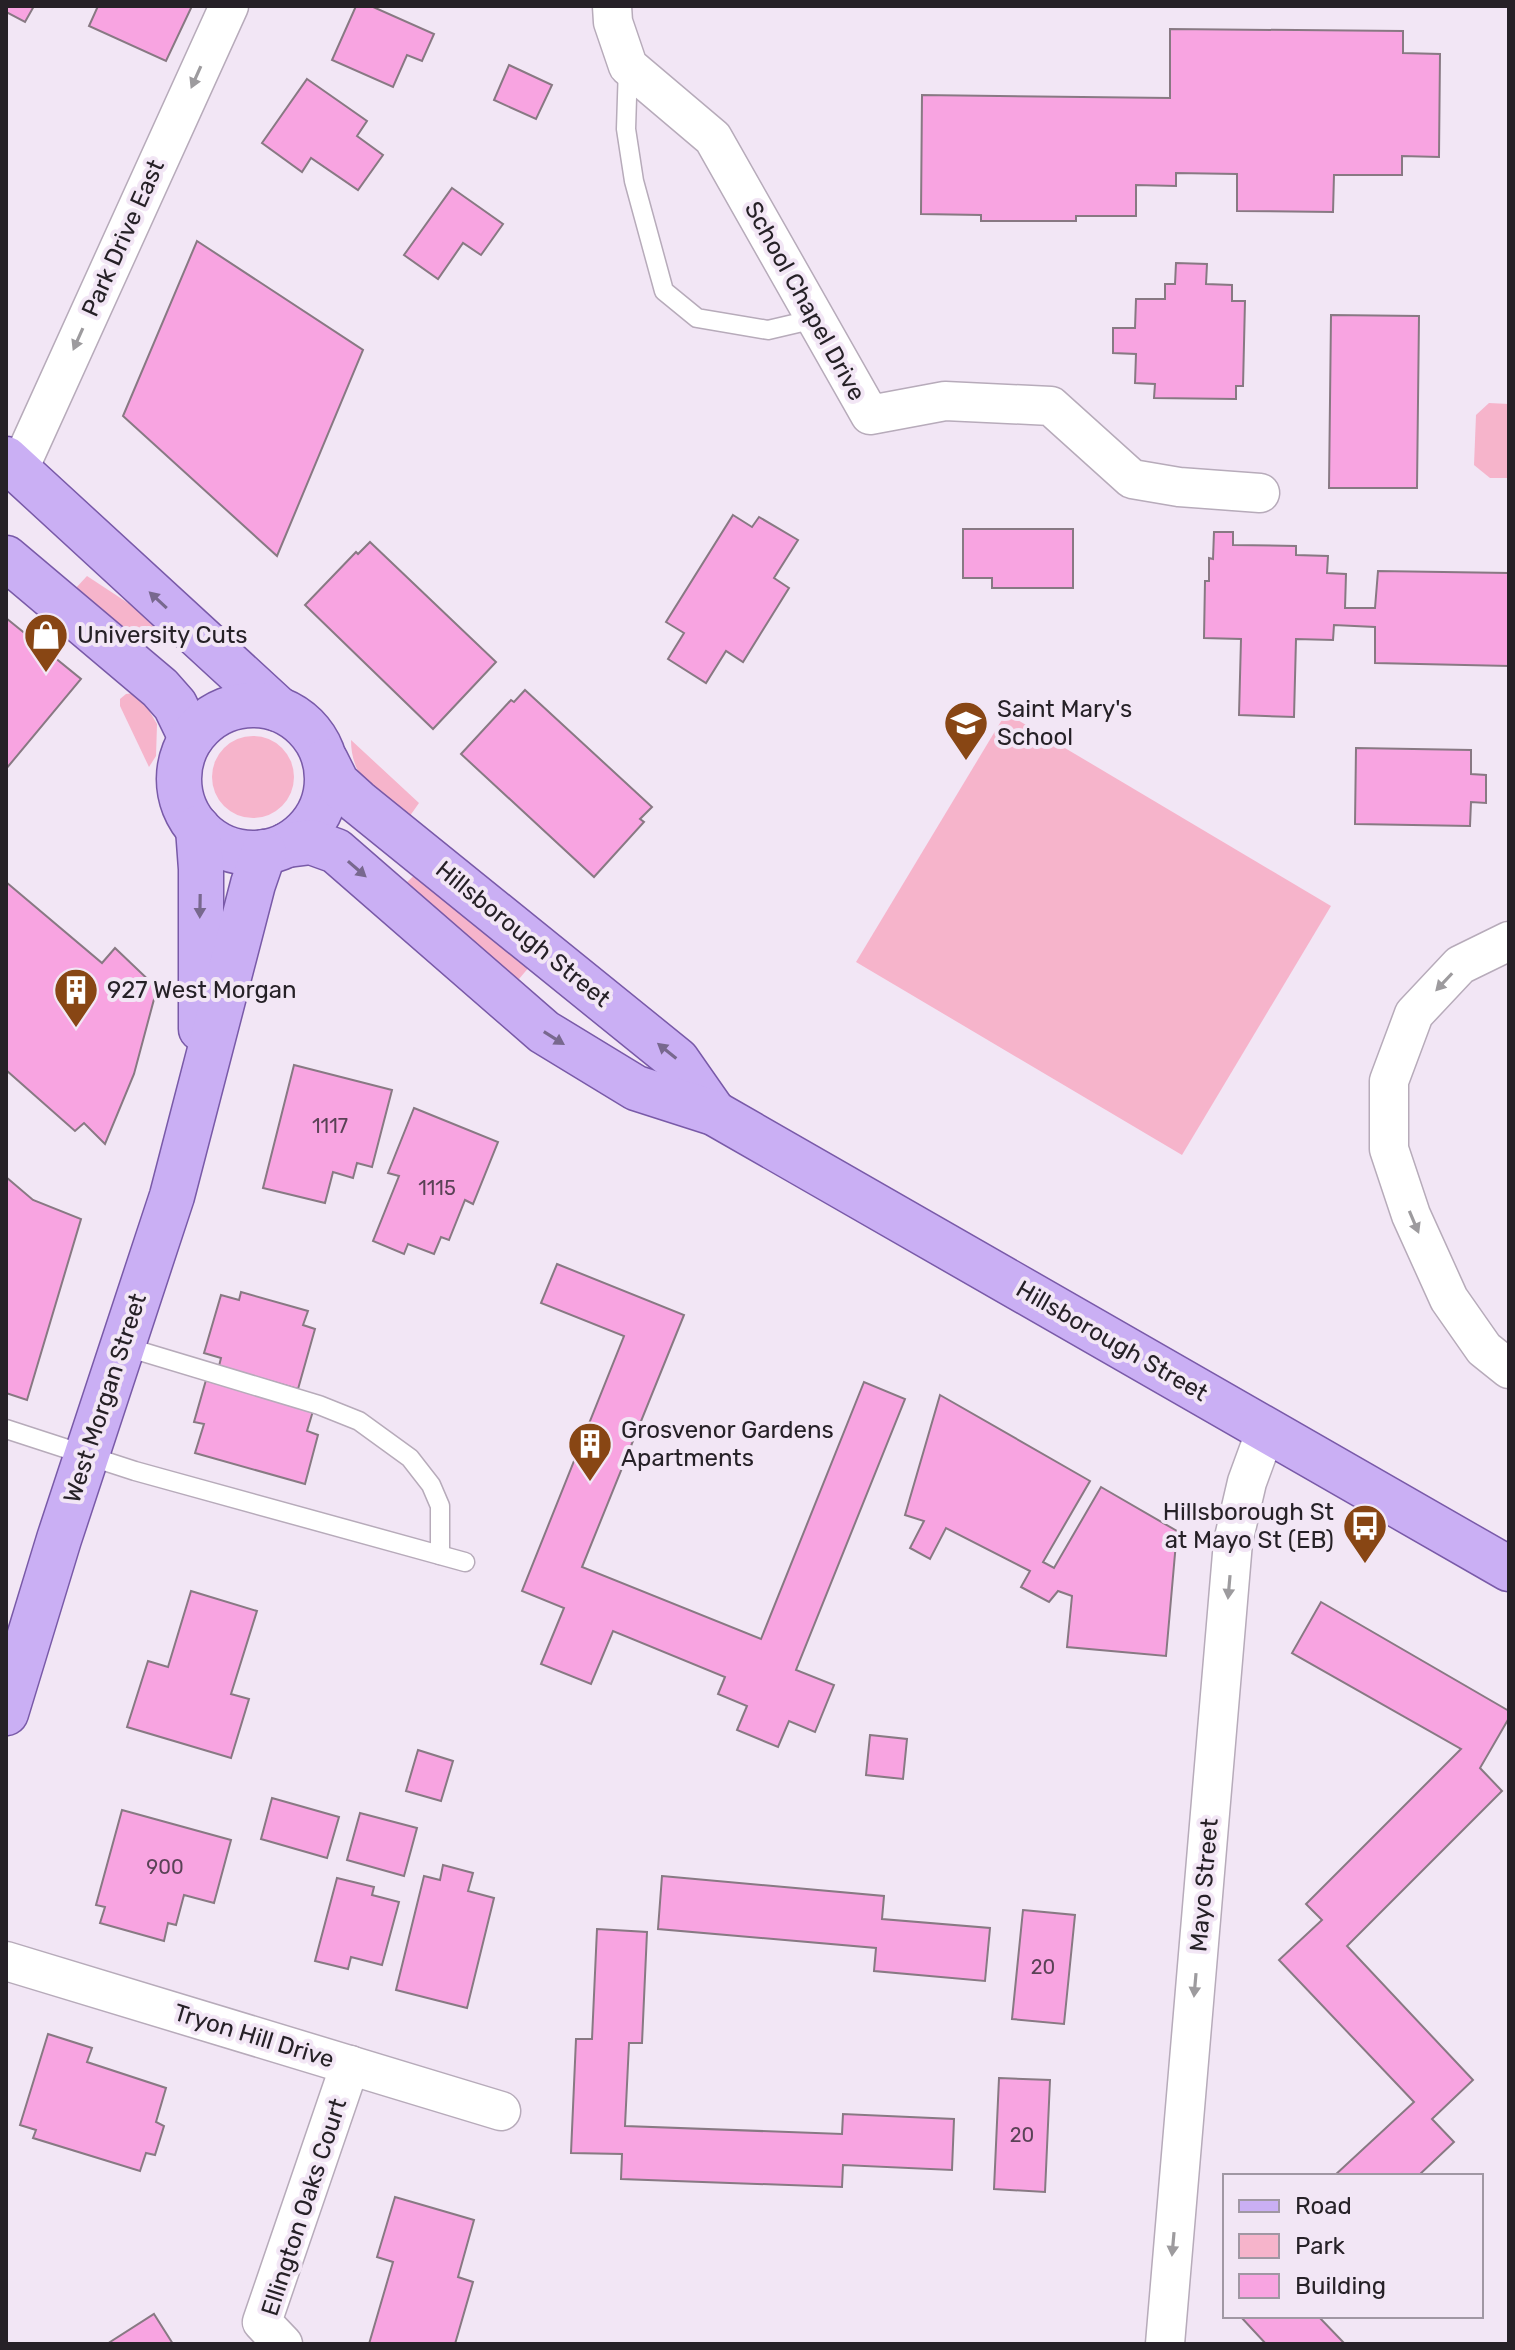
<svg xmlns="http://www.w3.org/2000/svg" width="1515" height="2350" font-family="Rubik,sans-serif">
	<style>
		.green { fill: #f6b4cb }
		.building { fill: #f8a4e1; stroke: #887983; stroke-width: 2 }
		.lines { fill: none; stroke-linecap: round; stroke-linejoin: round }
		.service-casing { stroke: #b7abba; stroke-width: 21 }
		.minor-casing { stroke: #b7abba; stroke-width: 41 }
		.primary-casing { stroke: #795aa8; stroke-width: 47 }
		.service { stroke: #fff; stroke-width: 18 }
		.minor { stroke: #fff; stroke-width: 38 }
		.primary { stroke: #caaff4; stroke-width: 44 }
		.oneway { fill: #9d9b9e }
		.oneway2 { fill: #78688e }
		.labels { text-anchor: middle; stroke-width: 8; stroke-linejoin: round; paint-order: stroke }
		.number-label { font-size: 20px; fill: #5a4256 }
		.street-label { font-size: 24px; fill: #262127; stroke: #f2e6f5 }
		.poi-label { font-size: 24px; fill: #262127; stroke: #f2e6f5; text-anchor: start }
	</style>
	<rect width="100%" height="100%" fill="#f2e6f5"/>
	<!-- green -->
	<g class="green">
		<polygon points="1489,403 1509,404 1509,478 1490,478 1474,465 1476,415"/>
		<polygon points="87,576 166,628 141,651 75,589"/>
		<polygon points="134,693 140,695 157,724 156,756 149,767 120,706 120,699 126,694"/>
		<polygon points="1006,713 1331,906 1182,1155 856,962"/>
		<circle cx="253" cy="777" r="41"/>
		<path d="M 351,740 L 419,803 L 407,820 C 380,796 351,781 351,740 Z"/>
		<polygon points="420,870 530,966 519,979 513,981 405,884"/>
	</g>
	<!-- building -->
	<g class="building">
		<polygon points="6,6 34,6 25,22 6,12"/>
		<polygon points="98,6 192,6 166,61 89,26"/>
		<polygon points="356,6 371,6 434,34 422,61 407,55 393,87 332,60"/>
		<polygon points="1170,29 1403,31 1403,53 1440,54 1439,157 1402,156 1402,175 1334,175 1333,212 1237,211 1237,174 1176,173 1176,186 1136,185 1136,216 1076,216 1076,221 981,221 981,215 921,214 922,95 1170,98"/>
		<polygon points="509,65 552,85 536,119 494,100"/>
		<polygon points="307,79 367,121 357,136 383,155 358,190 311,158 302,172 262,143"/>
		<polygon points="452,188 503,224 481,255 463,243 438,279 404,255"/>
		<polygon points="197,241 363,350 277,556 123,416"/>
		<polygon points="1176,263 1207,264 1206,284 1232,285 1232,301 1245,301 1243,386 1236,386 1236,399 1154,398 1155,384 1135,383 1136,354 1113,353 1113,328 1135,328 1136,299 1165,299 1165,284 1175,284"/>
		<polygon points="1331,315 1419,316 1417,488 1329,488"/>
		<polygon points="733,515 752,527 759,517 798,540 774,578 789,588 743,662 726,651 706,683 668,659 684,633 666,622"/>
		<polygon points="963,529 1073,529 1073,588 992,588 992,578 963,578"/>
		<polygon points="1214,532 1233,532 1233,545 1296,546 1296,555 1328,556 1327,573 1346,574 1345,608 1375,608 1378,571 1509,573 1509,666 1375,663 1375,627 1334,625 1333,640 1296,639 1294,717 1239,715 1241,639 1204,638 1205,581 1209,581 1209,558 1213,559"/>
		<polygon points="370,542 496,662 433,729 305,605 356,552 358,554"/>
		<polygon points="6,618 81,679 6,769"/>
		<polygon points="525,690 652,807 640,819 644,822 594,877 461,754 511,700 514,702"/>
		<polygon points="1356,748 1471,750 1471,774 1486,775 1486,803 1471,802 1470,826 1355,824"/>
		<polygon points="6,882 102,963 115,948 157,988 134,1074 105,1144 84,1123 75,1131 6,1070"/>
		<polygon points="294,1065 392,1090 372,1167 357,1163 353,1178 333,1172 325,1203 263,1188"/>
		<polygon points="414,1108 498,1142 473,1204 465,1200 449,1240 441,1237 434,1254 408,1244 404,1254 373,1241 399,1176 388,1173"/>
		<polygon points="6,1177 33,1200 81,1219 27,1400 6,1393"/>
		<polygon points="557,1264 684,1315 582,1567 761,1639 864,1382 905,1399 796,1670 834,1685 815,1732 789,1721 778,1747 737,1730 747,1706 718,1694 725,1677 613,1631 591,1684 541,1664 564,1608 522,1591 624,1336 541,1303"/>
		<polygon points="241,1292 308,1311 303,1325 315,1329 298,1389 219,1366 221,1358 204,1353 221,1295 239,1300"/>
		<polygon points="206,1380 313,1411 307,1431 318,1435 305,1484 195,1453 204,1424 194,1422"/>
		<polygon points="940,1395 1090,1481 1043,1562 1054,1568 1101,1487 1177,1531 1166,1656 1067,1647 1072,1596 1058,1591 1049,1602 1021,1587 1030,1571 946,1528 930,1559 910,1548 924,1521 905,1515"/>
		<polygon points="191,1591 257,1611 231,1694 249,1699 231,1758 127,1727 148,1661 168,1667"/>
		<polygon points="1321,1602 1509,1711 1509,1718 1480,1768 1502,1791 1347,1946 1473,2080 1432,2119 1454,2142 1418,2176 1334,2176 1414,2102 1279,1960 1322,1920 1306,1904 1461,1749 1292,1653"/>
		<polygon points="870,1735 907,1739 903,1779 866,1775"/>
		<polygon points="418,1750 453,1761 441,1801 406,1791"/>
		<polygon points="272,1798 339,1817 327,1858 261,1839"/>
		<polygon points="122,1810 231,1840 214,1903 184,1895 176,1925 168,1923 164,1941 100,1923 105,1907 96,1905"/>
		<polygon points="360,1813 417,1828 404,1876 347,1860"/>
		<polygon points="443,1865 473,1873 468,1891 494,1898 467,2008 396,1990 424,1876 440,1880"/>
		<polygon points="662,1876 884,1896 882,1919 990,1928 985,1981 874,1971 876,1948 658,1929"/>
		<polygon points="337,1878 374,1887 372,1895 399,1902 382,1965 351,1957 348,1969 315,1961"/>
		<polygon points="1023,1910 1075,1915 1064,2024 1012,2019"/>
		<polygon points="597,1929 647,1932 642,2043 629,2043 625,2126 842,2134 843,2114 954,2119 952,2170 843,2165 842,2187 621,2179 622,2154 571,2153 576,2039 592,2039"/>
		<polygon points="48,2034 92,2048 87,2062 166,2088 156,2122 164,2126 155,2155 146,2153 140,2171 33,2138 36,2130 20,2125"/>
		<polygon points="999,2078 1050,2080 1045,2192 994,2189"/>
		<polygon points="395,2197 474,2220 458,2277 473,2282 455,2344 369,2344 393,2262 377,2257"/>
		<polygon points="154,2314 173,2344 107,2344"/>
		<polygon points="1240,2316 1318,2316 1345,2344 1266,2344"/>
	</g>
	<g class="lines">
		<!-- service casing -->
		<g class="service-casing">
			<g id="service">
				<polyline points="628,66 626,129 634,181 664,291 697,318 768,330 815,319"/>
				<polyline points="123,1346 319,1405 359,1421 410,1458 431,1485 440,1506 440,1555"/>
				<polyline points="6,1429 135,1471 465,1562"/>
			</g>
		</g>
		<!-- minor casing -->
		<g class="minor-casing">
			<g id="minor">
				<polyline points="612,6 613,22 628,66 713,138 870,415 945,401 1051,406 1132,479 1179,487 1260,493"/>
				<polyline points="18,471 229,6"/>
				<polyline points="1509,941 1460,965 1414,1014 1389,1081 1389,1149 1411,1215 1449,1299 1484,1349 1509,1369"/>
				<polyline points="6,1961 501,2111"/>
				<polyline points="283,2344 262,2322 350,2065"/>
				<polyline points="1165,2344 1233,1542 1247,1482 1266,1430"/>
			</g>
		</g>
		<!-- primary casing -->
		<g class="primary-casing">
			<g id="primary">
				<polyline points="6,459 278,709"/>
				<polyline points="6,558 160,688 175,705 191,738"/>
				<circle cx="253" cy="779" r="74"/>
				<polyline points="326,761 337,783 358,802 677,1060 714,1113"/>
				<polyline points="198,828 201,869 201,1029"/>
				<polyline points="287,845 311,842 336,851 544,1032 636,1088 714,1113 1509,1569"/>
				<polyline points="6,1713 59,1539 172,1196 253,884 264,852"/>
			</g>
		</g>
		<!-- service -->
		<use href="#service" class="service"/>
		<!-- minor -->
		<use href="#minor" class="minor"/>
		<!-- primary -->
		<use href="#primary" class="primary"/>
	</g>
	<!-- one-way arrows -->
	<defs><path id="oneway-solid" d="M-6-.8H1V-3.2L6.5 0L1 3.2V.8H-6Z" transform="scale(2)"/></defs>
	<g class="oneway">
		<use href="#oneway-solid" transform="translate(196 77) rotate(114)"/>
		<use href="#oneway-solid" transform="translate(78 339) rotate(114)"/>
		<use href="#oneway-solid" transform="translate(1444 982) rotate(133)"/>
		<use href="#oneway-solid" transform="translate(1414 1222) rotate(67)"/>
		<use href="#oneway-solid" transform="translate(1229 1587) rotate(95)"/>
		<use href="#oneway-solid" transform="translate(1195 1985) rotate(95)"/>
		<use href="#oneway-solid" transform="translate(1173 2244) rotate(95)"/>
	</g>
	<g class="oneway2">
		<use href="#oneway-solid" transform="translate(158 600) rotate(-137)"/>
		<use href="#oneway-solid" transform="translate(357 869) rotate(41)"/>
		<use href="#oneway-solid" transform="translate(200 906) rotate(91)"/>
		<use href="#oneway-solid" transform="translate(554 1038) rotate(32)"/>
		<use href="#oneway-solid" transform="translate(667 1051) rotate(-141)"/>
	</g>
	<!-- icons -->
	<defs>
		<g id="shop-pin" transform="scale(2.3)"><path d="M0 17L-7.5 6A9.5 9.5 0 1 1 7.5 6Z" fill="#884614" stroke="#f2e6f5"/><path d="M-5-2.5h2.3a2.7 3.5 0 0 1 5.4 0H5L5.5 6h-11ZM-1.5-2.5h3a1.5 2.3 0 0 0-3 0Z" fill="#fff"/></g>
		<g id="school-pin" transform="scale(2.3)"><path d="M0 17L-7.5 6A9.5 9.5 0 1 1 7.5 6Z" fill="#884614" stroke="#f2e6f5"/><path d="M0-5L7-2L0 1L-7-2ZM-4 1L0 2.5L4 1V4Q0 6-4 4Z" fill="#fff"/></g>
		<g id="building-pin" transform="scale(2.3)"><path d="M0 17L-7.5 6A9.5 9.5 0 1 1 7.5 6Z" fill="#884614" stroke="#f2e6f5"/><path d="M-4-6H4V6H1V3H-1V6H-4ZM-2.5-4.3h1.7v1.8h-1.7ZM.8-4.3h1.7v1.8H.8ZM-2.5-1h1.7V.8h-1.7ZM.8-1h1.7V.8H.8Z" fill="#fff"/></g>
		<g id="bus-pin" transform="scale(2.3)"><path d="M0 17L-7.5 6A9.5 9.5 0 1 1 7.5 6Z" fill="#884614" stroke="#f2e6f5"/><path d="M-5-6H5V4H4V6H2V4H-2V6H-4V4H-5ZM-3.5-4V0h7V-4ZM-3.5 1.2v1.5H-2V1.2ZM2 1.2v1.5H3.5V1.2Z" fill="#fff"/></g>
	</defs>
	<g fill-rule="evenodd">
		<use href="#shop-pin" x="46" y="635"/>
		<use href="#school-pin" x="966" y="723"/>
		<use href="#building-pin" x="76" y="990"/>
		<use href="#building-pin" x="590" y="1444"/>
		<use href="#bus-pin" x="1365" y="1526"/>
	</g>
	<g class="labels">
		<!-- number labels -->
		<g class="number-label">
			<text x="330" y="1133">1117</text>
			<text x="437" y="1195">1115</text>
			<text x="165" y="1874">900</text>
			<text x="1043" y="1974">20</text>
			<text x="1022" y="2142">20</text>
		</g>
		<!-- street labels -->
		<g class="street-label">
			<text transform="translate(123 238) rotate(-66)" y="8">Park Drive East</text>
			<text transform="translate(805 301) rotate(61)" y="8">School Chapel Drive</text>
			<text transform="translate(523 934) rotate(39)" y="8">Hillsborough Street</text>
			<text transform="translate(1112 1341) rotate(30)" y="8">Hillsborough Street</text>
			<text transform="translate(105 1398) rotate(-72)" y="8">West Morgan Street</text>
			<text transform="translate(1204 1885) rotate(-85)" y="8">Mayo Street</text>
			<text transform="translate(254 2036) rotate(17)" y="8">Tryon Hill Drive</text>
			<text transform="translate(304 2207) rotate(-72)" y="8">Ellington Oaks Court</text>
		</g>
		<!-- poi labels -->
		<g class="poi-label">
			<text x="77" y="643">University Cuts</text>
			<text x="997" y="717">Saint Mary's<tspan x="997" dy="28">School</tspan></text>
			<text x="107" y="998">927 West Morgan</text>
			<text x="621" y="1438">Grosvenor Gardens<tspan x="621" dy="28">Apartments</tspan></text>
			<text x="1334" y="1520" text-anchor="end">Hillsborough St<tspan x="1334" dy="28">at Mayo St (EB)</tspan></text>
		</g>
	</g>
	<!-- border -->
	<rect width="1515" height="2350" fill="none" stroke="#262127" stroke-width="16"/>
	<!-- legend -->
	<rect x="1223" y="2174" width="260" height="144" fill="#f2e6f5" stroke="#a097a3" stroke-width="2"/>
	<rect x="1239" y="2200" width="40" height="12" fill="#caaff4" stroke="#a097a3" stroke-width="2"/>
	<text x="1295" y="2214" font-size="24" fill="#262127">Road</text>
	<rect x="1239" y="2234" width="40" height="24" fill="#f6b4cb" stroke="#a097a3" stroke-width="2"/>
	<text x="1295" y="2254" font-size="24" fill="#262127">Park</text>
	<rect x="1239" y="2274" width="40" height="24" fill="#f8a4e1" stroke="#a097a3" stroke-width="2"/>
	<text x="1295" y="2294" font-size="24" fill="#262127">Building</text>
</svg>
